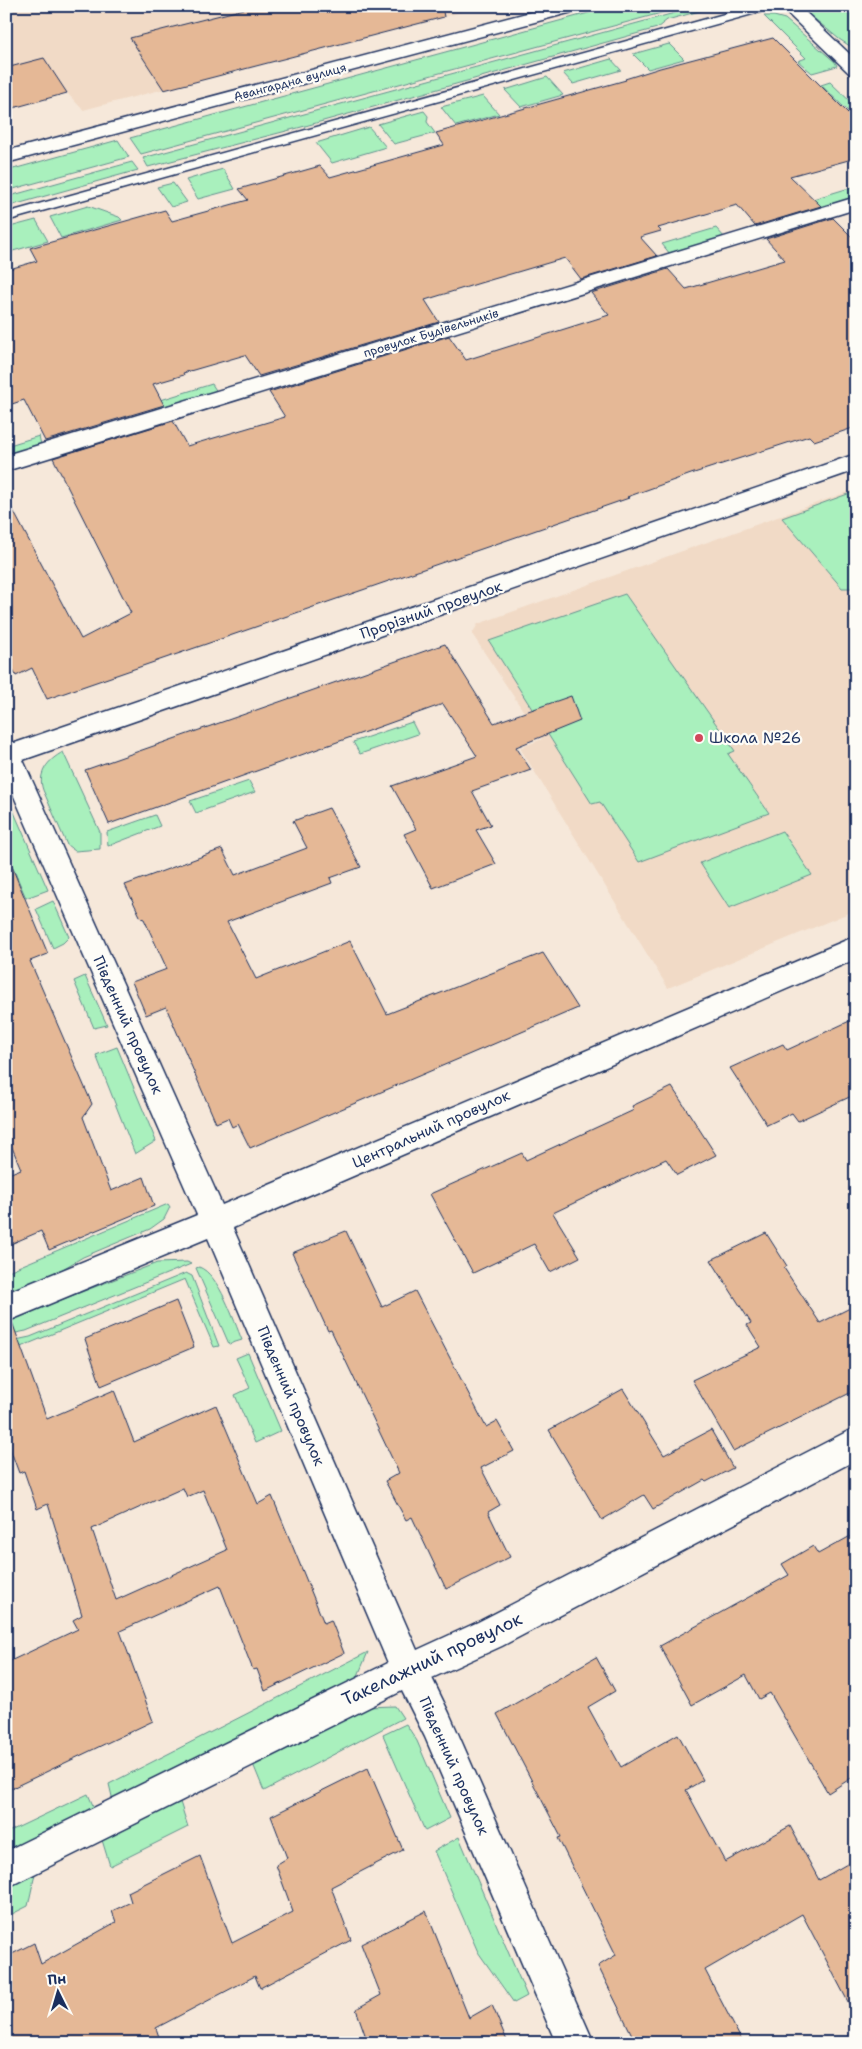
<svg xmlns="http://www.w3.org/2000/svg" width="862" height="2049" font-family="'Shantell Sans',sans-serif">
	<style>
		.built { fill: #f1dac6 }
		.green { fill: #a9f0bd; stroke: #62908e }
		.building { fill: #e5b896; stroke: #1b2f5e; fill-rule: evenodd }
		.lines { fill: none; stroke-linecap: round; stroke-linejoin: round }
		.service-casing { stroke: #1b2f5e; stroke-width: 3 }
		.minor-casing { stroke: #1b2f5e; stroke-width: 3 }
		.tertiary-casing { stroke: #1b2f5e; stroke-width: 3 }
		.service { fill: #fdfcf7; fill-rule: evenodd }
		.minor { fill: #fdfcf7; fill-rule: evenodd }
		.tertiary { fill: #fdfcf7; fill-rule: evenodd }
		.poi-dot { fill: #d1495b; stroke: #fdfcf7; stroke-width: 2 }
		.labels { text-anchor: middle; stroke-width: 4.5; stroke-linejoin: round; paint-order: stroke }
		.far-street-label { font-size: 12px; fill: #1b2f5e; stroke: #fdfcf7 }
		.street-label { font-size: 15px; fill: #1b2f5e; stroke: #fdfcf7 }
		.poi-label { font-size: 15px; fill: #1b2f5e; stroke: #fdfcf7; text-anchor: start }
		.near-street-label { font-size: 18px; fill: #1b2f5e; stroke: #fdfcf7 }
	</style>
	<rect width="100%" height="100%" fill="#f6e8da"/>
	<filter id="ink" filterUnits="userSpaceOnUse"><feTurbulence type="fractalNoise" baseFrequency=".02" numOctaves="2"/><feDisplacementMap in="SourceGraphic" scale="10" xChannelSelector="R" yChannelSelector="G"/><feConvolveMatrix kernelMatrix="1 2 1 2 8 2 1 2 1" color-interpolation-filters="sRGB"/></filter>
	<g filter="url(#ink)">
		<!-- built -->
		<g class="built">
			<polygon points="6,6 485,6 83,110 67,93 6,110"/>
			<polygon points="856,489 856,910 668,988 520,748 542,739 472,634 478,624"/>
		</g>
		<!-- green -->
		<g class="green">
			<polygon points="614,6 687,6 141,154 130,138"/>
			<polygon points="700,6 718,6 667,20 657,28 298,128 148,167 143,158"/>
			<polygon points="799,6 856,6 856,13 853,14 856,16 856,50 839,39"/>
			<polygon points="764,16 774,16 785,19 835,62 837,66 812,73 798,61 806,58"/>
			<polygon points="669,44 684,59 648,69 633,54"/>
			<polygon points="611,59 621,70 573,84 563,73"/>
			<polygon points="547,77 563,95 521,107 505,90"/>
			<polygon points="830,82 856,107 856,113 851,114 821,85"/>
			<polygon points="483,96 499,114 456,126 441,107"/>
			<polygon points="424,111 428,116 427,122 435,133 394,144 378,124"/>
			<polygon points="369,127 386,147 332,163 316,143"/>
			<polygon points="118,140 129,157 6,191 6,171"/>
			<polygon points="132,162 138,170 6,207 6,197"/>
			<polygon points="223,169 235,189 198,199 186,180"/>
			<polygon points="173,183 187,202 171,207 157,187"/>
			<polygon points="856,186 856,198 783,221 773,211"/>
			<polygon points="88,206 119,217 122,220 61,238 50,217"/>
			<polygon points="36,220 48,241 6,253 6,228"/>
			<polygon points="716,228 725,238 670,254 662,244"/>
			<polygon points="212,384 219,395 162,411 155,409 151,403"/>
			<polygon points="39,436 42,449 6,459 6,446"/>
			<polygon points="856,491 856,588 842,588 782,518"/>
			<polygon points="625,594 735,751 728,754 769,813 639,862 600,802 592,804 489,641"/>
			<polygon points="412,722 418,734 360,754 353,742"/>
			<path d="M 63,752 L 100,832 L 100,849 L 75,851 L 67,845 L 43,790 C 37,773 48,760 63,752 Z"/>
			<polygon points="249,781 255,792 196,813 190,801"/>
			<polygon points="6,794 48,890 26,898 6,852"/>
			<polygon points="155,815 160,826 108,846 107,832"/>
			<polygon points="782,831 812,875 729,908 700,863"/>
			<polygon points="53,901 69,937 63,943 53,948 36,909"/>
			<polygon points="85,976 107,1025 94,1028 74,981"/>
			<polygon points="117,1047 156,1141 135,1154 96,1055"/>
			<polygon points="168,1204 170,1207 164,1219 150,1229 83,1257 42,1281 6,1294 6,1272"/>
			<polygon points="187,1262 191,1264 26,1331 6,1335 6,1321 157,1263"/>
			<path d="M 199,1267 C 219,1274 234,1321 242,1340 L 229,1344 L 196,1268 Z"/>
			<polygon points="186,1273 192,1276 219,1346 214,1347 185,1279 6,1353 11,1341 30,1337"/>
			<polygon points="248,1353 281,1431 255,1443 235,1395 250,1388 236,1358"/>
			<polygon points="368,1652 357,1678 113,1801 109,1784"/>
			<polygon points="395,1706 403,1718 264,1791 253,1764 366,1707"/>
			<polygon points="406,1724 417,1741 450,1818 425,1831 383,1735"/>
			<polygon points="88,1794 95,1810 6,1855 6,1833"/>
			<polygon points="180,1802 188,1827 110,1866 102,1840"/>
			<polygon points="459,1837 527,1996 514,2003 478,1952 434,1851"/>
			<polygon points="35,1874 28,1906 6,1917 6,1888"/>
		</g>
		<!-- building -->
		<g class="building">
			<polygon points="256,6 442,6 444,17 164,90 130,38"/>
			<polygon points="773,38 856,121 856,158 790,176 821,206 755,226 737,205 658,228 661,231 640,237 657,256 581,279 565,258 480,283 425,300 439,322 259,376 245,355 183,373 184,375 153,384 164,405 45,441 24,400 6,406 6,270 37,261 30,248 165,210 172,221 248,200 239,189 320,166 330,177 444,145 436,133 626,80 625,79 660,68"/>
			<polygon points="44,58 67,93 6,110 6,68"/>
			<polygon points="833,218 856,241 856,427 814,441 809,436 691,474 627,497 629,498 47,699 32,668 16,676 6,657 6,497 81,639 131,613 53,458 173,421 187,446 285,417 269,392 449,336 466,360 609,315 591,293 668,269 686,289 785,260 766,239"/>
			<polygon points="445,644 494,723 571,696 580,721 516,747 531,770 472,791 491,825 476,830 496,864 433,888 404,834 416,829 392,786 477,756 443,704 109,824 85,770"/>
			<polygon points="329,808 361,867 330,878 332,883 227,922 256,979 350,941 387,1014 543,953 578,1008 250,1148 238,1124 232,1127 228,1118 216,1123 166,1007 146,1015 132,982 167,969 144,919 141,918 125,885 222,849 235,875 307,848 293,821"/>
			<polygon points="7,855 48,954 30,961 92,1104 83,1117 111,1191 144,1177 154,1206 49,1250 41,1231 6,1246 6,1175 21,1169 6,1133"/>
			<polygon points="856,1018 856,1094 798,1121 792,1113 767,1125 730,1068 783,1044 787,1050"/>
			<polygon points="672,1087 716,1155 677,1175 666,1159 553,1213 580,1257 550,1272 534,1244 473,1273 430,1194 522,1153 526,1160 634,1110 632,1106"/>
			<polygon points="346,1231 382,1307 415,1291 486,1427 497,1421 514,1451 481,1468 500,1505 488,1512 510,1557 446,1589 412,1517 406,1520 385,1481 399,1473 331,1330 328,1331 292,1253"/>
			<polygon points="766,1233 787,1266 784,1268 820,1323 856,1305 856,1390 733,1451 692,1380 761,1347 747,1325 751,1323 711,1260"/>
			<polygon points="176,1301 194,1347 101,1386 85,1339"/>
			<path d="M 12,1322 L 47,1419 L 114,1390 L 134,1442 L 216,1405 L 258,1504 L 272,1496 L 324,1623 L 331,1620 L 344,1653 L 265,1691 L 257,1669 L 253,1670 L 220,1586 L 120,1631 L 153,1721 L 6,1791 L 6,1663 L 78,1629 L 73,1620 L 82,1615 L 48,1504 L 37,1509 L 24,1471 L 19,1473 L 6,1438 L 6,1324 ZM 183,1488 L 187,1497 L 203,1490 L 227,1550 L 116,1600 L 92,1529 Z"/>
			<polygon points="623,1389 664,1455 711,1430 733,1468 706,1482 704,1480 653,1509 644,1495 602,1520 549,1430"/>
			<polygon points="856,1533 856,1775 828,1793 770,1693 759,1699 746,1675 692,1705 660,1646 789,1575 782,1564 813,1546 818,1554"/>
			<polygon points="596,1657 615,1691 588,1707 621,1767 678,1734 703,1780 686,1790 725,1862 790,1826 819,1880 856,1859 856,2017 802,1914 705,1970 743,2043 636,2043 598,1966 616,1955 558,1838 561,1837 497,1714"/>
			<polygon points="368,1768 403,1850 331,1887 351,1940 260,1988 255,1976 156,2028 161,2043 6,2043 6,1957 34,1943 41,1964 116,1922 112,1911 131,1902 128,1892 200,1856 232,1943 293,1912 276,1865 287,1858 271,1816"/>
			<polygon points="426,1911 469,2018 492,2005 508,2043 368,2043 356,2009 381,1995 361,1944"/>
		</g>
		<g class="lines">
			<!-- service casing -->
			<g class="service-casing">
				<polygon id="service" points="753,6 773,6 771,9 6,221 6,213"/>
			</g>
			<!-- minor casing -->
			<g class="minor-casing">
				<g id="minor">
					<polygon points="780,6 799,6 856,60 856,75 850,74"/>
					<polygon points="856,197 856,209 6,471 6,455"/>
					<polygon points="856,454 856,470 23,760 222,1205 856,936 856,959 233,1228 417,1650 478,1622 856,1427 856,1460 502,1646 432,1678 449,1713 594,2043 556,2043 425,1737 402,1691 6,1888 6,1851 388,1663 208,1238 6,1322 6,1293 197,1215 6,778 6,739 15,743"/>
				</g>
			</g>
			<!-- tertiary casing -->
			<g class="tertiary-casing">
				<polygon id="tertiary" points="553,6 583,6 580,10 6,163 6,151"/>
			</g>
			<!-- service -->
			<use href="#service" class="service"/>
			<!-- minor -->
			<use href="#minor" class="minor"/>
			<!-- tertiary -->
			<use href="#tertiary" class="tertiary"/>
		</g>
	</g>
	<!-- markers -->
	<circle class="poi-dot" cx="699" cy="738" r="5"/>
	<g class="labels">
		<!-- far-street labels -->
		<g class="far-street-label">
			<text transform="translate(290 82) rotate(-15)" y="4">Авангардна вулиця</text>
			<text transform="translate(431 333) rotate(-17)" y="4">провулок Будівельників</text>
		</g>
		<!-- street labels -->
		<g class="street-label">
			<text transform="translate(431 610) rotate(-19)" y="5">Прорізний провулок</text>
			<text transform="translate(128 1025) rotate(66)" y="5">Південний провулок</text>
			<text transform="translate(431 1129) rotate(-24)" y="5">Центральний провулок</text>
			<text transform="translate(291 1396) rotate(67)" y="5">Південний провулок</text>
			<text transform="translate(454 1766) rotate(66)" y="5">Південний провулок</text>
		</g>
		<!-- poi labels -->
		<g class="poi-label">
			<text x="709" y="743">Школа №26</text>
		</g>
		<!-- near-street labels -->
		<g class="near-street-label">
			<text transform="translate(432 1659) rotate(-25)" y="6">Такелажний провулок</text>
		</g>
	</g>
	<!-- margin -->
	<rect width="862" height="2049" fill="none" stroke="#fdfcf7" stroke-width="25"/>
	<rect x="12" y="12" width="837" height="2024" fill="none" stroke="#1b2f5e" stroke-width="2" filter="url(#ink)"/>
	<!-- north arrow -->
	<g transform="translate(58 1992) rotate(355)" stroke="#fdfcf7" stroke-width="4" paint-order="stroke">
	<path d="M0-4L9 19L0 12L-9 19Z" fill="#1b2f5e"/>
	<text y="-8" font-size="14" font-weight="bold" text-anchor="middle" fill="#1b2f5e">Пн</text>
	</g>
</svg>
